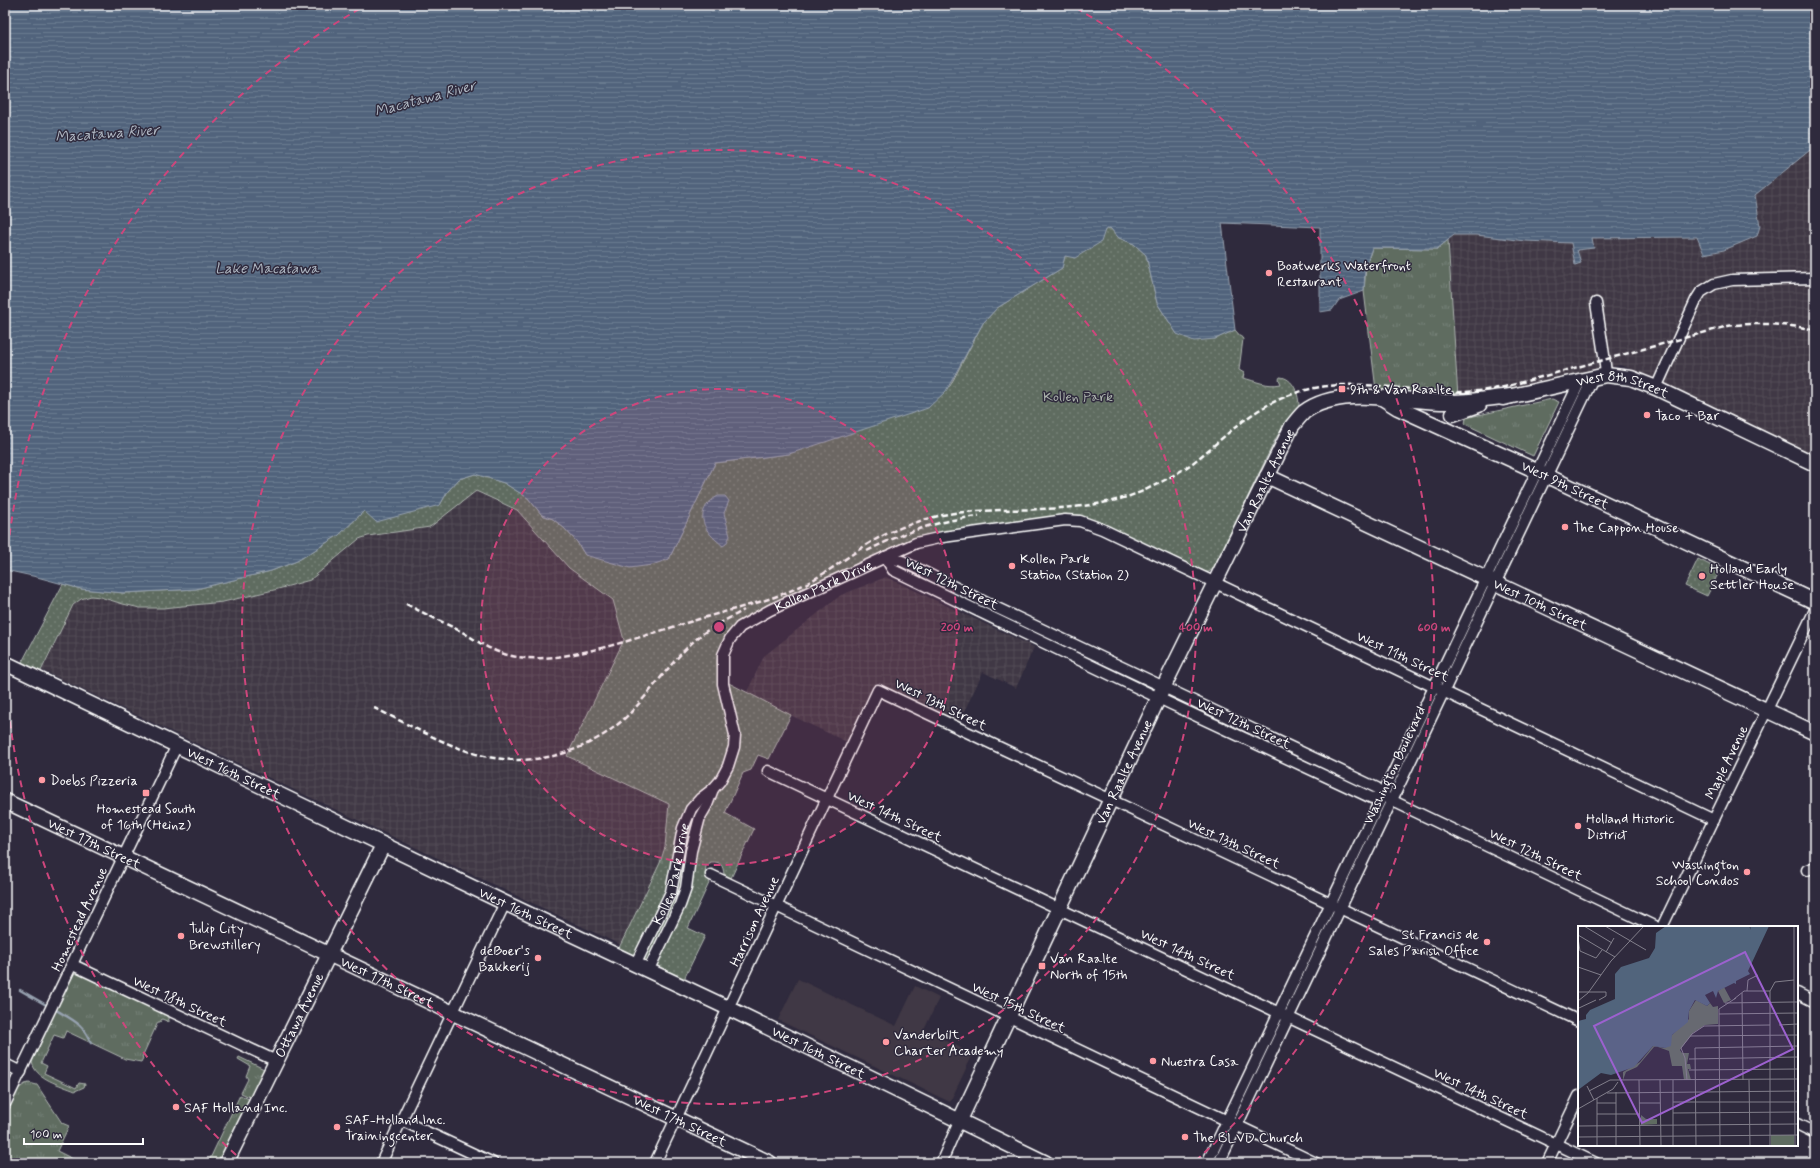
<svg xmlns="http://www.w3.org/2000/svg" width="1820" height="1168" font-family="Mynerve,sans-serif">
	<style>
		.built { fill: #403844 }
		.industrial { fill: url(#industrial-grid) }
		.grass { fill: url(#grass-tufts); stroke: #afb6b0 }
		.park { fill: url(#park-dots); stroke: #afb6b0 }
		.water { fill: url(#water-rules); stroke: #97a2b0 }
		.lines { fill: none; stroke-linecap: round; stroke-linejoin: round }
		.stream { stroke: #97a2b0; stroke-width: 2.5 }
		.street-casing { stroke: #fff; stroke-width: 13 }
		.secondary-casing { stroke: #fff; stroke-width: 17 }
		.street { stroke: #2f2a3d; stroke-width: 10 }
		.secondary { stroke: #2f2a3d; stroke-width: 14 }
		.rail { stroke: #fff; stroke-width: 2.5; stroke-dasharray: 6 3; stroke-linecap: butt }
		.ring { fill: none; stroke: #ce467c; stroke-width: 2; stroke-dasharray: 7 5 }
		.poi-dot { fill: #ff9aa2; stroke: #2f2a3d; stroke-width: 1.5 }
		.labels { text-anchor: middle; stroke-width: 3; stroke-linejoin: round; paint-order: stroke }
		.poi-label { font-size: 14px; fill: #fff; stroke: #2f2a3d; text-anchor: start }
		.street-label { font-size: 14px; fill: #fff; stroke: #2f2a3d }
		.park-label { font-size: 14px; fill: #afb6b0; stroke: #2f2a3d }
		.water-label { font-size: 15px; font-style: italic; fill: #b1b9c4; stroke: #2f2a3d }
		.inset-road { fill: none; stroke: #827f8b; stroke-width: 1 }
		.view { fill: #9c61cf; fill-opacity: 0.15; stroke: #9c61cf; stroke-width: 2 }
		.inset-edge { fill: none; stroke: #fff; stroke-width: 2 }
		.centre { fill: #ce467c; stroke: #2f2a3d; stroke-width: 2 }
		.ring-label { font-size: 12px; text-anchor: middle; font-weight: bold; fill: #ce467c; stroke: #2f2a3d; stroke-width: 3; stroke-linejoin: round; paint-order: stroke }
	</style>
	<defs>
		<pattern id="industrial-grid" width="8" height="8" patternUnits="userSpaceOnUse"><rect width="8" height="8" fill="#403844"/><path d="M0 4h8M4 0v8" fill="none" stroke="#534c57"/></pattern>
		<pattern id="grass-tufts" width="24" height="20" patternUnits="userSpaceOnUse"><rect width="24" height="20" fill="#5f6c61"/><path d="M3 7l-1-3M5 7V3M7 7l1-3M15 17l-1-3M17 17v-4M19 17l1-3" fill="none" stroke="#778279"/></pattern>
		<pattern id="park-dots" width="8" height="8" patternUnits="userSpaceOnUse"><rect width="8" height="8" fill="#5f6c61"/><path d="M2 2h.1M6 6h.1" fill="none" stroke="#778279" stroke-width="1.8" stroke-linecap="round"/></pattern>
		<pattern id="water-rules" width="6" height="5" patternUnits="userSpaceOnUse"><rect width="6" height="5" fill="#51647c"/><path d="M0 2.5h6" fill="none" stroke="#6b7b90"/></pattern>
	</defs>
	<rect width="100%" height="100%" fill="#2f2a3d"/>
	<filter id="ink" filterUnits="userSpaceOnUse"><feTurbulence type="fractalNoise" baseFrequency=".025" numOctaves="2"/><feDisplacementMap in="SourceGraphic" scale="8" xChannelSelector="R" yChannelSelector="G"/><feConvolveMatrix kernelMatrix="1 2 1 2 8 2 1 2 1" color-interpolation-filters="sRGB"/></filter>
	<g filter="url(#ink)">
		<!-- built -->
		<polygon class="built" points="798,979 896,1026 915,986 939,998 924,1030 973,1054 950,1102 778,1020"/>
		<!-- industrial -->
		<g class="industrial">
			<polygon points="1815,146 1815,455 1644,374 1620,365 1496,394 1458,397 1449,240 1454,235 1477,235 1525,241 1571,243 1575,265 1577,250 1592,238 1697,237 1704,254 1724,250 1757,236 1760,226 1755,195"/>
			<polygon points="477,491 517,510 569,568 613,600 624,640 567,756 670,804 665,847 660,863 621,945 42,670 73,605 81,599 91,596 100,597 123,604 140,608 163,608 223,602 278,589 310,580 359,539"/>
			<polygon points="886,577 1034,647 1016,688 983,672 959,722 878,683 849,743 746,694 764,656 841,595"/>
		</g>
		<!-- grass -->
		<g class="grass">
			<polygon points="1448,240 1458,397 1407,395 1376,390 1364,291 1366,267 1372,248 1437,249"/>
			<polygon points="1552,399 1559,402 1533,456 1465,424 1466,418 1474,416"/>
			<path d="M 74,970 L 155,1008 L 156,1010 L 165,1013 L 169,1020 L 169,1022 L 162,1019 L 160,1022 L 158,1022 L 142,1057 L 143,1058 L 141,1062 L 125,1059 L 66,1031 L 63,1038 L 54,1035 L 41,1063 L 47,1066 L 44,1073 L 76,1088 L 79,1083 L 85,1084 L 84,1087 L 75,1091 C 61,1085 35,1079 32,1062 Z"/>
			<polygon points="239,1057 264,1069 252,1098 241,1093 248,1079 246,1076 250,1066 238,1059"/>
			<polygon points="29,1083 37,1085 62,1123 69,1126 57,1151 81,1163 5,1163 5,1116 18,1089 25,1084"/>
			<polygon points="240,1095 251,1100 221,1163 208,1163"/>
		</g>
		<!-- park -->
		<g class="park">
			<path d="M 1110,228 L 1119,238 L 1134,244 L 1146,255 L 1157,303 L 1177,334 L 1215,339 L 1235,330 L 1243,339 L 1239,370 L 1244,373 L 1243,378 C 1256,381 1267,387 1281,384 L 1279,379 L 1280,377 C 1294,378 1299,395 1299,407 L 1290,417 L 1276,438 L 1213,569 L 1209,572 L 1204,572 L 1079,515 L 931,535 L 885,553 L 746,618 C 733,629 717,644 717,663 C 717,668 720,674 721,679 L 791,715 L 769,759 L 758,755 L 751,770 L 743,773 L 725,813 L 754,829 L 731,878 L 724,874 C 723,866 721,861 711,862 L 706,866 L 705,874 L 710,881 L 688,928 L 705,936 L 683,981 L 618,950 L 660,863 L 665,847 L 669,804 L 567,756 L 624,640 L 613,600 L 569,568 L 517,510 L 476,491 L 430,527 L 368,536 L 359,539 L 310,580 L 278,589 L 223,602 L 163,608 L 140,608 L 123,604 L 100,597 L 91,596 L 81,599 L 73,605 L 40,673 L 21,664 L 63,584 L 81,589 L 124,593 L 196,589 L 271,571 L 297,561 L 339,535 L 364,511 L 440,505 L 448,491 L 459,479 L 475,474 L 504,483 L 528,498 L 542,515 L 553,519 L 564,528 L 577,542 L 585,555 L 669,559 L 715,463 L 788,454 L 950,386 L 983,323 L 997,308 L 1062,268 L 1065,256 L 1105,230 Z"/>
			<polygon points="1698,559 1720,570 1707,596 1685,586"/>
		</g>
		<!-- water -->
		<g class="water">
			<polygon points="5,5 1815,5 1815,146 1755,195 1760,226 1757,236 1724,250 1704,254 1697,237 1592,238 1594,248 1577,250 1581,263 1575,265 1571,243 1525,241 1477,235 1454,235 1437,249 1372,248 1365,267 1364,291 1339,300 1332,310 1320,312 1320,227 1222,223 1235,330 1215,339 1194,341 1177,334 1157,303 1146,255 1134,244 1119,238 1110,228 1105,230 1101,242 1075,258 1065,256 1062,268 997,308 983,323 946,391 928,408 789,454 715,463 669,559 652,565 630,568 585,555 577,542 564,528 553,519 542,515 528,498 504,483 475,474 459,479 448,491 440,505 376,522 364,511 339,535 297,561 271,571 196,589 124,593 81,589 37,577 5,570"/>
			<path d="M 718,496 L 725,496 L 729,501 L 724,513 L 730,536 L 726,544 L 723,546 C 720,544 719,542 716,540 C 699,525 697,508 718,496 Z"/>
		</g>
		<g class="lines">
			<!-- stream -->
			<g class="stream">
				<polyline points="20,990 48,1006"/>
				<path d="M 53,1008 C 70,1019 83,1022 91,1043"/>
			</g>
			<!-- street casing -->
			<g class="street-casing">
				<g id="street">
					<polyline points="1596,303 1604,355 1606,375"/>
					<polyline points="1656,388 1696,300 1701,292 1714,284 1732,280 1815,278"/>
					<polyline points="885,557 902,561 997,608 1377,788 1383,796 1393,801 1656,927"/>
					<polyline points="885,557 893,570 1171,704 1372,798 1383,796"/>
					<polyline points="768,771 1596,1163"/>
					<polyline points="1807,870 1815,867"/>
					<polyline points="711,875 1316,1163"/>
					<polyline points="1662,927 1815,610"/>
					<polyline points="73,965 276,1061"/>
					<path id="s1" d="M 635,965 L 671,892 L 683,828 L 691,809 L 700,799 L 713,789 L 720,781 L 728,766 L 734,747 L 735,735 L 723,684 L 723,655 L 730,639 L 740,627 L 770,610 L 916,543 L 943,537 L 1065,520 L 1080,521 L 1102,529 L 1714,820"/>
					<polyline points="648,971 680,905 686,888 691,851 700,817 707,805 713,789"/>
					<polyline points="1797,993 1815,1002"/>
					<polyline points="5,1064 21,1072"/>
					<polyline points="5,1104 177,745"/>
					<polyline points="401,1120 493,1163"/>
					<polyline points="1797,1124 1815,1133"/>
					<polyline points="381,1163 505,903"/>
					<polyline points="655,1163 878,690 1579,1021"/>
					<polyline points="941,1163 959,1122"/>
					<polyline points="1207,1163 1580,381"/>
					<polyline points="1219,1163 1593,378"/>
					<polyline points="1547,1163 1579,1096"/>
				</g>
			</g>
			<!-- secondary casing -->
			<g class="secondary-casing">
				<g id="secondary">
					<path id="s2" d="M 1382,398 L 1398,408 L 1530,468 L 1815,602"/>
					<path id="s3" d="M 1503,398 L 1606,375 L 1631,378 L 1656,388 L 1815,464"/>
					<polyline points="1453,414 1479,405"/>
					<path id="s4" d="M 1267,476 L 1815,733"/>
					<path id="s5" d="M 5,663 L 505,903 L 728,1008 L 1046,1163"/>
					<path id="s6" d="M 5,801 L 770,1163"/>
					<path id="s7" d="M 959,1122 L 1164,686 L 1292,426 C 1296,421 1300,416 1304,412 C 1341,384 1407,403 1450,402 C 1470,402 1491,398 1511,396"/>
					<path id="s8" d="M 226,1163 L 383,845"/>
				</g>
			</g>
			<!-- street -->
			<use href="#street" class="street"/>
			<!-- secondary -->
			<use href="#secondary" class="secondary"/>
			<!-- rail -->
			<g class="rail">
				<path d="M 867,551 C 901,533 940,520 979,516"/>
				<path d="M 406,604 C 425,614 445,623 464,633 C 480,643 493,652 512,656 C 561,667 647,634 696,620 C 732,609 769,602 803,585 C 828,573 849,555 873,541 C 889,532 909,524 927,519 C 952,511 978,511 1003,510 C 1049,509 1101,509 1143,491 C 1160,483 1175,475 1190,465 C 1230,434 1251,406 1302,391 C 1349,378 1397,389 1443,392 C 1465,393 1487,391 1508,386 L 1728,326 C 1757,322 1787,324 1815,330"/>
				<path d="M 374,708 C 404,722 441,743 473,753 C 531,771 594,753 635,708 C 658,683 678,652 705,632 C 718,623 731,618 744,610"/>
			</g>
		</g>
	</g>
	<!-- distance rings -->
	<circle cx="719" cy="627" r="238" fill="#ce467c" fill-opacity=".12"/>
	<g class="ring">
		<circle cx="719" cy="627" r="238"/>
		<circle cx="719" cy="627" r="477"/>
		<path d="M245 1163A715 715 0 0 1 5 671M5 583A715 715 0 0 1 361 8M1076 8A715 715 0 0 1 1193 1163"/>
	</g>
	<!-- markers -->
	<g class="poi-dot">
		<circle cx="1269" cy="273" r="4"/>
		<rect x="1338" y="385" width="8" height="8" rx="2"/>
		<circle cx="1647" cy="415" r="4"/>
		<circle cx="1565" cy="527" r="4"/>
		<circle cx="1012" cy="566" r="4"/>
		<circle cx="1702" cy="576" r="4"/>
		<circle cx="42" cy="780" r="4"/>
		<rect x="142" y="789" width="8" height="8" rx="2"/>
		<circle cx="1578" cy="826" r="4"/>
		<circle cx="1747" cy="872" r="4"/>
		<circle cx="181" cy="936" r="4"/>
		<circle cx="1487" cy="942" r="4"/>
		<circle cx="538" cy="958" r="4"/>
		<rect x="1038" y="962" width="8" height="8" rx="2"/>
		<circle cx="886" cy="1042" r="4"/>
		<circle cx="1153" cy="1061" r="4"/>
		<circle cx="176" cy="1107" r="4"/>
		<circle cx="337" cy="1127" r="4"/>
		<circle cx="1185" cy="1137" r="4"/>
	</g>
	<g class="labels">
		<!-- poi labels -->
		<g class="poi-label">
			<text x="1277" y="270">Boatwerks Waterfront<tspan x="1277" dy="16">Restaurant</tspan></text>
			<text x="1350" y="394">9th &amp; Van Raalte</text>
			<text x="1655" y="420">Taco + Bar</text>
			<text x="1573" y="532">The Cappon House</text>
			<text x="1020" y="563">Kollen Park<tspan x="1020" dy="16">Station (Station 2)</tspan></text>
			<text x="1710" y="573">Holland Early<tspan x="1710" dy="16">Settler House</tspan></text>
			<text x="50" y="785">Doebs Pizzeria</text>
			<text x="146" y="813" text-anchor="middle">Homestead South<tspan x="146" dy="16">of 16th (Heinz)</tspan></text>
			<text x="1586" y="823">Holland Historic<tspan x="1586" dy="16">District</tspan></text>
			<text x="1739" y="869" text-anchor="end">Washington<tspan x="1739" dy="16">School Condos</tspan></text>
			<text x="189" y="933">Tulip City<tspan x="189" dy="16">Brewstillery</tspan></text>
			<text x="1479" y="939" text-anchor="end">St Francis de<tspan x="1479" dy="16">Sales Parish Office</tspan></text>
			<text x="530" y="955" text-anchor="end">deBoer's<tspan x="530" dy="16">Bakkerij</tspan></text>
			<text x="1050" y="963">Van Raalte<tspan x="1050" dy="16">North of 15th</tspan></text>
			<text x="894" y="1039">Vanderbilt<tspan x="894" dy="16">Charter Academy</tspan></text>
			<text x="1161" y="1066">Nuestra Casa</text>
			<text x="184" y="1112">SAF Holland Inc.</text>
			<text x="345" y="1124">SAF-Holland Inc.<tspan x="345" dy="16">Trainingcenter</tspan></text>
			<text x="1193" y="1142">The BLVD Church</text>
		</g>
		<!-- street labels -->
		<g class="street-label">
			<text dy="5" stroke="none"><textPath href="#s3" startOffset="123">West 8th Street</textPath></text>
			<text dy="5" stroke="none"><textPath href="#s7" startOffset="711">Van Raalte Avenue</textPath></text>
			<text dy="5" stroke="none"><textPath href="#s2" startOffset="203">West 9th Street</textPath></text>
			<text transform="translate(952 583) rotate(26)" y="5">West 12th Street</text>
			<text dy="5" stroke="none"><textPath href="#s1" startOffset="464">Kollen Park Drive</textPath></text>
			<text dy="5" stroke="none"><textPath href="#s4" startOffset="302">West 10th Street</textPath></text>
			<text transform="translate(1403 656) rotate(25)" y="5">West 11th Street</text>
			<text transform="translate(941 704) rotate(26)" y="5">West 13th Street</text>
			<text transform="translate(1244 723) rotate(25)" y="5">West 12th Street</text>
			<text transform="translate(1726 762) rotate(-64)" y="5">Maple Avenue</text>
			<text transform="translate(1394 765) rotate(-65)" y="5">Washington Boulevard</text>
			<text dy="5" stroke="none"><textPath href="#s5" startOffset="254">West 16th Street</textPath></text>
			<text dy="5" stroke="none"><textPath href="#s7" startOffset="387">Van Raalte Avenue</textPath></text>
			<text transform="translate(895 816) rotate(25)" y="5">West 14th Street</text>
			<text dy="5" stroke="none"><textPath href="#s6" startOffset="99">West 17th Street</textPath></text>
			<text transform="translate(1234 843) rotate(25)" y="5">West 13th Street</text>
			<text transform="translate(1536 854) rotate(26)" y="5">West 12th Street</text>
			<text dy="5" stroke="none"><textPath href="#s1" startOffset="99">Kollen Park Drive</textPath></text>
			<text dy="5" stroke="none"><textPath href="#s5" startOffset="578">West 16th Street</textPath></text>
			<text transform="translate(79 919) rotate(-65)" y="5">Homestead Avenue</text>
			<text transform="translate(754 921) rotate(-65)" y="5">Harrison Avenue</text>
			<text transform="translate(1188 954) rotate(25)" y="5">West 14th Street</text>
			<text dy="5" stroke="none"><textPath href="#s6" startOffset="423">West 17th Street</textPath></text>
			<text transform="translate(180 1001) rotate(25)" y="5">West 18th Street</text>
			<text transform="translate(1019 1007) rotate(25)" y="5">West 15th Street</text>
			<text dy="5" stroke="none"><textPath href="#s8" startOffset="165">Ottawa Avenue</textPath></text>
			<text dy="5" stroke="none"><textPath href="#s5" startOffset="902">West 16th Street</textPath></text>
			<text transform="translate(1481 1093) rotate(25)" y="5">West 14th Street</text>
			<text dy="5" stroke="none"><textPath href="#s6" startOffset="747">West 17th Street</textPath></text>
		</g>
		<!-- park labels -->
		<g class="park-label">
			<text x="1078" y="401">Kollen Park</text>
		</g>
		<!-- water labels -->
		<g class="water-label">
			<text transform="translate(425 98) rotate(-15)" y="5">Macatawa River</text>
			<text transform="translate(107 133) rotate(-4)" y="5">Macatawa River</text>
			<text x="267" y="273">Lake Macatawa</text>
		</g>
	</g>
	<!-- overview -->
	<g transform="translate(1578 926)">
		<rect width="220" height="220" fill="#2f2a3d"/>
		<path d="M 146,61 L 153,74 L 146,77 L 140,65 ZM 63,189 L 68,193 L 79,193 L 79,198 L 63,199 Z" fill="#5f6c61"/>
		<path d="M 118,74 L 129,80 L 132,77 L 135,81 L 140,80 L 140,98 L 127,99 L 115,107 L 102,124 L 104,127 L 111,127 L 109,138 L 112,138 L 113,143 L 110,143 L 113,154 L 106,154 L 104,140 L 94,140 L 91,125 L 80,121 L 76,121 L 59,141 L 48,146 L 45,154 L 45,146 L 62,136 L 75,120 L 87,122 L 94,109 L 111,93 L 111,85 ZM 193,209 L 216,209 L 216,219 L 193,219 Z" fill="#5f6c61"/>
		<path d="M 88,0 L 171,0 L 173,4 L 172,0 L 191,0 L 170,45 L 172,48 L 158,55 L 158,58 L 156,57 L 140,65 L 138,72 L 135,65 L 127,69 L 132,77 L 129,80 L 117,74 L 111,85 L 110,96 L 94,109 L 93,120 L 87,122 L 75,120 L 56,141 L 33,149 L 23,147 L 0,164 L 0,95 L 8,93 L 8,89 L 12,84 L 37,73 L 37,48 L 43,41 L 71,32 L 77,22 L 78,7 Z" fill="#51647c"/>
		<path class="inset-road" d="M 6,0 L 34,17M 27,0 L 68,24M 216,0 L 216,76 L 220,76M 0,9 L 37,31M 0,12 L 2,25 L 18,32 L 24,24M 28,26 L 36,12M 0,41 L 23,49M 169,65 L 170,54 L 180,49M 0,66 L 28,66 L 28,70 L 21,74M 164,67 L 165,154M 156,73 L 166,65 L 192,65M 0,75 L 10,67 L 33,35 L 66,0M 147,77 L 216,76 L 217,220M 1,82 L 18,74M 141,88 L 220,87M 201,99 L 220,98M 112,110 L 220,109M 111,133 L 220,131M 111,144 L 220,143M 61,154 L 62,220M 82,154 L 83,220M 95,154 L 95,220M 109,154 L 107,132 L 103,122 L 114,108 L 126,100 L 192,99M 171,154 L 172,220M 9,160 L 16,174M 11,165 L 32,154 L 220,153M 38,166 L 38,220M 29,167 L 220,165M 19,172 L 19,220M 95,176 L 220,176M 19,177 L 38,177M 61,177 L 82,177M 0,183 L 35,163 L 40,156M 95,187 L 220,186M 19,188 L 61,188M 0,200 L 220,198M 0,211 L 220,209M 118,220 L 117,122 L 220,120M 142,220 L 141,83 L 158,72M 192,220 L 192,65 L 197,56 L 216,54"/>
		<path class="view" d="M 167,26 L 215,123 L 64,197 L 16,100 Z"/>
		<rect width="220" height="220" class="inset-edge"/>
	</g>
	<circle cx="719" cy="627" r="6" class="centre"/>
	<g class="ring-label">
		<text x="957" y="631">200 m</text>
		<text x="1196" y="631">400 m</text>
		<text x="1434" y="631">600 m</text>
	</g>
	<!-- margin -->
	<rect width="1820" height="1168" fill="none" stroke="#2f2a3d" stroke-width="20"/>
	<rect x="10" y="10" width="1800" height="1148" fill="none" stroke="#fff" stroke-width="1.5" filter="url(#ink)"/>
	<!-- scale -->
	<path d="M24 1138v6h119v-6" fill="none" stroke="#ffffff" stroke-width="2"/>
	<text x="30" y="1138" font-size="12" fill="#ffffff" stroke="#2f2a3d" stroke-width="3" paint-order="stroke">100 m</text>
</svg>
